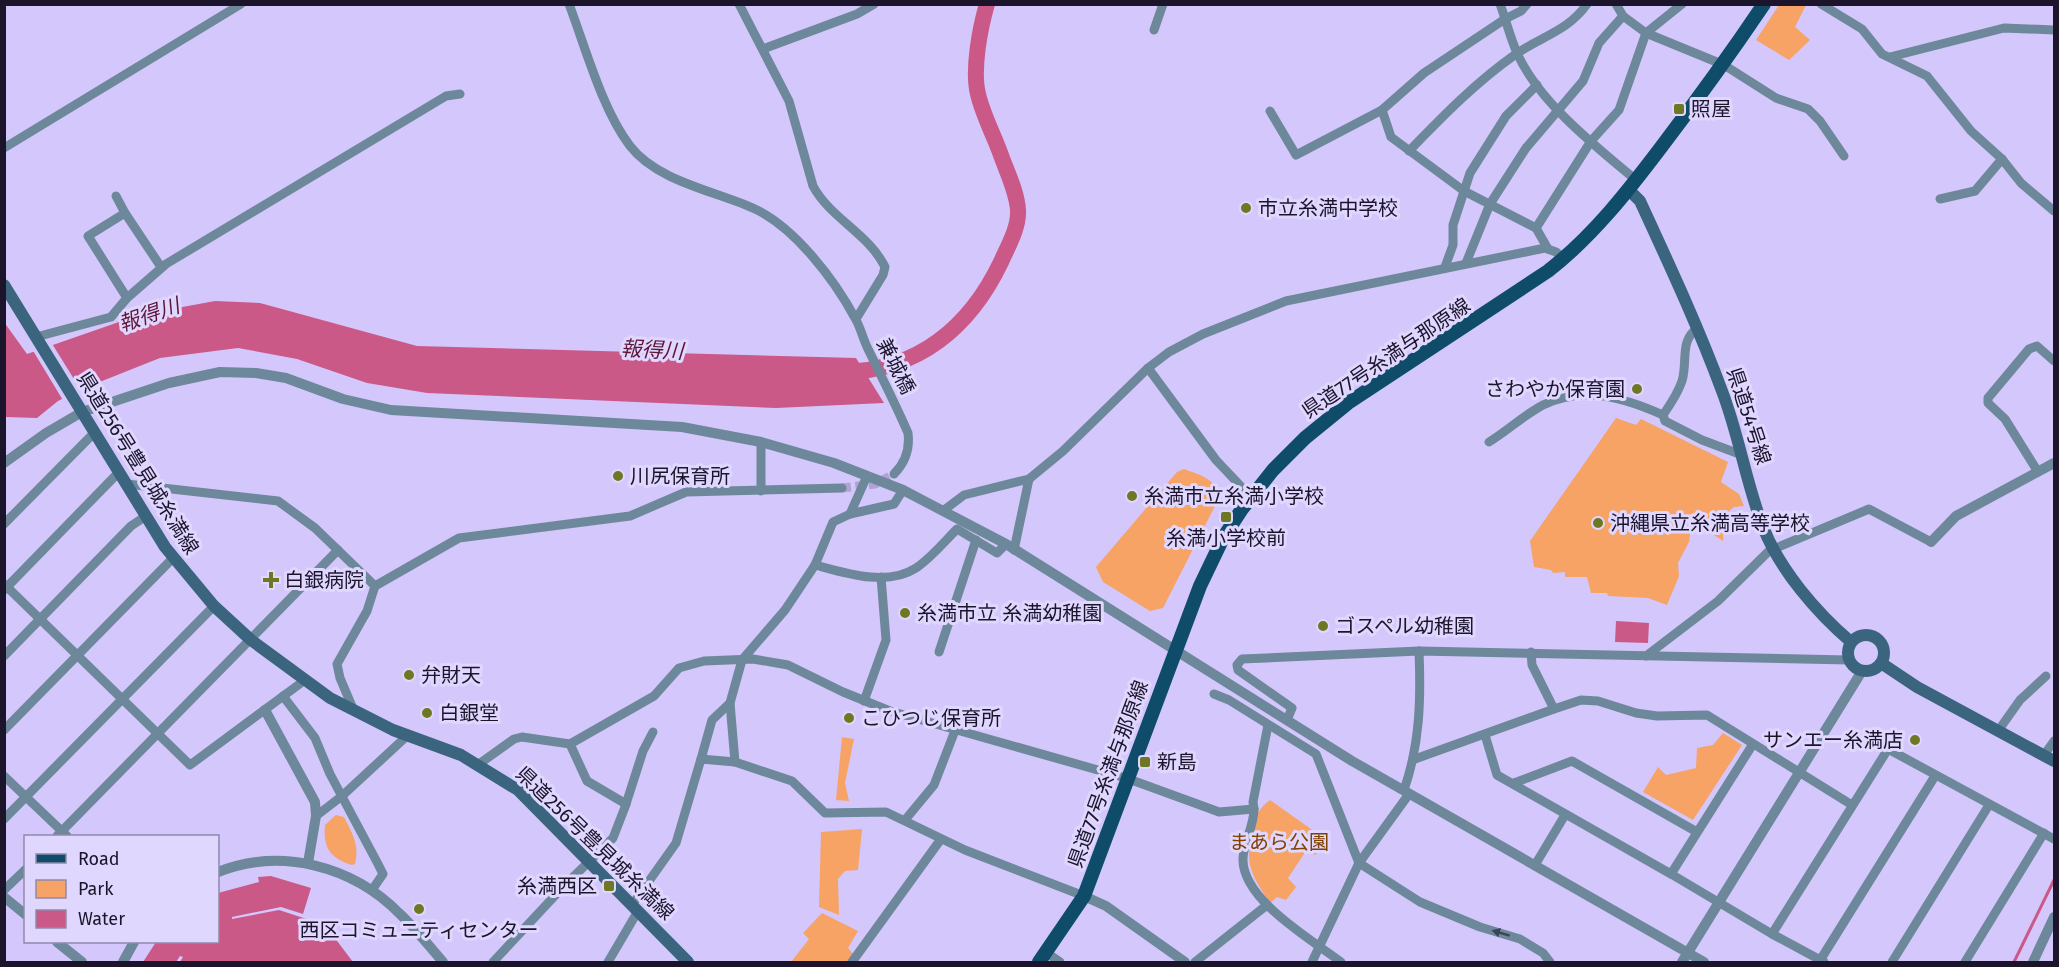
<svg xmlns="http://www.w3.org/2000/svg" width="2059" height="967" font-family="'Fira Sans','Noto Sans JP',sans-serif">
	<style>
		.green { fill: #f6a365 }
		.water { fill: #ca5988 }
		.pier { fill: #d4c7fc }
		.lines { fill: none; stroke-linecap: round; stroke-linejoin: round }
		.stream { stroke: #ca5988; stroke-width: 3 }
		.river { stroke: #ca5988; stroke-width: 16 }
		.minor-tunnel { stroke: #afa3d2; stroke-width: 9; stroke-dasharray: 9 4.5; stroke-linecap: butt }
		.minor { stroke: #6d889a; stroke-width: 9 }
		.tertiary { stroke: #6d889a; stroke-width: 10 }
		.secondary { stroke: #3b657f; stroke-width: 12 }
		.primary { stroke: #0f4c6a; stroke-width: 14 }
		.oneway { fill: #3c4257 }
		.poi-dot { fill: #6e7824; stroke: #e0d7ff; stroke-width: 2 }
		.labels { text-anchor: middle; stroke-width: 6; stroke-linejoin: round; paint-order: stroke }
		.poi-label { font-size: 20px; fill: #1b142b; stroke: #e0d7ff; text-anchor: start }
		.street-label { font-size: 20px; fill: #1b142b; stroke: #e0d7ff }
		.park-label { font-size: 20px; fill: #814100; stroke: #e0d7ff }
		.water-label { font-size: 21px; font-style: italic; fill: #5e1638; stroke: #e0d7ff }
	</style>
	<rect width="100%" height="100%" fill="#d4c7fc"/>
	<!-- green -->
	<g class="green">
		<polygon points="1779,5 1806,5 1795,27 1810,40 1789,60 1756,40"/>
		<polygon points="1616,418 1636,425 1641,419 1728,462 1721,482 1739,494 1744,506 1734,507 1724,515 1723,541 1692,520 1689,542 1678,563 1679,576 1667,605 1648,598 1608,596 1607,593 1591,593 1587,577 1565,577 1565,572 1553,573 1551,570 1534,567 1530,541"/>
		<path d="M 1184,469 C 1202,476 1217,478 1218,500 L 1163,608 L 1150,611 L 1103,582 L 1096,567 L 1177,472 Z"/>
		<polygon points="1723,733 1742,745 1693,820 1643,792 1658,767 1666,775 1696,768 1697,748 1713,745"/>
		<polygon points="842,737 854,739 845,783 849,801 836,800"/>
		<path d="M 1270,800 L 1318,834 L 1311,841 L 1321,849 L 1315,855 L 1306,851 L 1288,878 L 1296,887 L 1286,900 L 1277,897 L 1270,903 C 1250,873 1244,863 1253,827 C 1256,815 1259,808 1270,800 Z"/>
		<path d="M 336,815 L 344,817 C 352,833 360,845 355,864 L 352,865 C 330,858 323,848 325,825 Z"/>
		<polygon points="862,829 858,870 845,871 838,879 839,915 819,907 821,832"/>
		<polygon points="822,913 858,931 848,948 854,955 848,962 791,962 809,939 803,933"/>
	</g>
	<!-- water -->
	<g class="water">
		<polygon points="215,301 260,303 417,346 856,358 884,403 776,408 427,393 367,383 297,359 238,348 160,358 82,389 58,401 37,418 5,417 4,322 27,354 139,315"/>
		<polygon points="1616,621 1649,623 1648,643 1615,642"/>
		<polygon points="271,876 311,888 303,914 281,907 232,917 232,919 279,910 325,925 353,962 180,962 183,957 180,956 176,962 143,962 156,942 218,942 218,893 259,882 258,877"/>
	</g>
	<!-- pier -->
	<polygon class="pier" points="51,342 82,392 64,402 32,349"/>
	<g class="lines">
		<!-- stream -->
		<polyline class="stream" points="2014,962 2054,880"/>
		<!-- river -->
		<path class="river" d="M 843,372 C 918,371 970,327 1001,262 C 1008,246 1019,228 1018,210 C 1017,193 1008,174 1002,158 C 995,137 983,116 978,94 C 972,70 980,28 987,4"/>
		<!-- minor-tunnel -->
		<polyline class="minor-tunnel" points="842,488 875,484 894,474"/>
		<!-- minor -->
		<g class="minor">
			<path d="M 569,4 C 586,49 602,109 630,146 C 658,182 716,191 755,209 C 795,228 834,279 855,318 C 861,328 863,340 869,351 C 882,378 896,405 908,433 C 910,449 906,462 894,474"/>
			<path d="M 739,4 L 789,101 L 813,186 C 830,218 869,234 885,267 L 883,275 L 856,319"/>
			<path d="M 1500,4 C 1506,20 1510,37 1517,53 C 1539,102 1595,146 1636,180"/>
			<polyline points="1616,4 1623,16 1646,33 1724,65 1776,98 1808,109 1820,121 1844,156"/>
			<polyline points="1821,4 1862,29 1882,54 1927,76 1971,131 2002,159 2021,183 2054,211"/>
			<polyline points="1154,30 1163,4"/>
			<polyline points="763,49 857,14 874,4"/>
			<polyline points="1890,57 2004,28 2054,30"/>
			<polyline points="1382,110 1391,137 1464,191 1536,228"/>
			<polyline points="1270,111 1296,155 1382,110 1424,73 1505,19 1521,11 1527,4"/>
			<polyline points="4,148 241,4"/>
			<path d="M 1409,151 C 1443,116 1476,82 1516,54 C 1542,36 1568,31 1587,4"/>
			<polyline points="116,196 125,213"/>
			<polyline points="1940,199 1975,191 2002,159"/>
			<polyline points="1548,249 1536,228 1591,141 1619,110 1646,33 1682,4"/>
			<polyline points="1466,263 1490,204 1526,148 1583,81 1599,43 1623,16"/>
			<polyline points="1445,267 1453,245 1453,225 1470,173 1506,116 1537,85"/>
			<polyline points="127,298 88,236 125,213 161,267"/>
			<path d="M 1698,328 C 1679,340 1688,362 1682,381 C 1678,393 1670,405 1663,415 L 1665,421 L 1702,440 L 1742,455"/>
			<polyline points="36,337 111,317 127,298 166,264 446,96 460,94"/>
			<polyline points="1148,368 1216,460 1251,497"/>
			<path d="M 1489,442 C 1507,431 1524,415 1543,405 C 1583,385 1625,398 1663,415"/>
			<polyline points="2038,472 2005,419 1988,403 1988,398 2029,349 2037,346 2054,361"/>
			<polyline points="127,484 278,501 315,528 375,586"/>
			<polyline points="761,491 761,442"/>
			<polyline points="944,510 964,495 1029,479 1063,451 1148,368 1169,352 1203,334 1286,301 1545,248 1556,252 1564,259"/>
			<polyline points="850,514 867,476"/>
			<polyline points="4,524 95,432"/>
			<polyline points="1014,550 1029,479"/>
			<path d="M 815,565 C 845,573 887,587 916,568 C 931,558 944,542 957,529 L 997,553 L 1006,544"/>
			<polyline points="4,584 190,765 305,680"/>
			<polyline points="375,586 459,538 630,516 686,492 842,488"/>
			<polyline points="4,590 119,472"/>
			<polyline points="939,652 976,540"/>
			<polyline points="1531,652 1532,665 1554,709"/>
			<polyline points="4,656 131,526 146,516"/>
			<polyline points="1646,656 1718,601 1769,551 1869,509 1931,542"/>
			<polyline points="1214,694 1229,700 1316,754 1359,863 1420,902 1480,927 1520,939 1543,953 1550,962"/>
			<polyline points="283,696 315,738 330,774 378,864 383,874 372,890"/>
			<polyline points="864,701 886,640 881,577"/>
			<polyline points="354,711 340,678 337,664 367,611 375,586"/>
			<polyline points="1287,720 1292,708 1238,670 1237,665 1242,659 1419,651 1849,660"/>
			<polyline points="4,730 173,558"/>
			<polyline points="1998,731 2020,700 2046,676"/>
			<polyline points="1485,735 1497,775 1671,874 1753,744"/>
			<polyline points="2044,755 2054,741"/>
			<polyline points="701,759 712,720 730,703"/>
			<polyline points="1415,759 1554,709 1581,700 1598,701 1636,713 1657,716 1707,715 1852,805"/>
			<polyline points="735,762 730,703 742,660 785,610 815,565 833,522 850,514 894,504 903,490"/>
			<polyline points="479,764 514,739 522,737 570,744 654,696 679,668 704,661 753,659 788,665 843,692 890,711 1126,778 1211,809 1219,812 1254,809 1253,802 1268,725"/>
			<polyline points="4,776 67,836"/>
			<polyline points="1514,783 1572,761 1697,832"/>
			<path d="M 1404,790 C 1420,744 1421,699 1419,651"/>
			<polyline points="626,804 643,751 653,732"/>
			<path d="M 1254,809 C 1254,826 1244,841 1243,858 C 1241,899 1312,940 1341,962"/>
			<polyline points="316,816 342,796 408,735"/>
			<polyline points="4,819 214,606"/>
			<polyline points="905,820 934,785 956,728"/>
			<polyline points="57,836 338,550"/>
			<polyline points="1535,865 1565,815"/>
			<polyline points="1671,874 1772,934"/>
			<polyline points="4,890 26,869"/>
			<polyline points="632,905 676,843 701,759 735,762 792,781 825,813 886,812 965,850 1084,896"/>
			<polyline points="1047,953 1060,962"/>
			<polyline points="493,962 563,887 613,838 625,807 626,804 587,781 570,744"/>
			<polyline points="608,962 638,911"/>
			<polyline points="852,962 941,839"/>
			<polyline points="1195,962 1267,905"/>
			<polyline points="1312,962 1359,863 1409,794"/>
			<polyline points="1819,962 1935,776"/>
			<polyline points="1824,962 1772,934 1888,749 2054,839"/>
			<polyline points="1892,962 1989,805"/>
			<polyline points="1965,962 2044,833"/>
		</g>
		<!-- tertiary -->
		<g class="tertiary">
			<polyline points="4,463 46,433 82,412 169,383 220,372 256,373 286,378 343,399 391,410 682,427 761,442 834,463 903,490 1006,544 1352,761 1704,962"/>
			<polyline points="1931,542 1956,516 2054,463"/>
			<polyline points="265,710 315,802 316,816 308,863"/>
			<path d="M 218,872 C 281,847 353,866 400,914 C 415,928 429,946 443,962"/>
			<polyline points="1084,896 1106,906 1185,962"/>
			<polyline points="4,897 26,915"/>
			<polyline points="57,942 82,962"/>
			<polyline points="123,962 134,942"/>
			<polyline points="1682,962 1862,671"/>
			<polyline points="2033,962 2054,917"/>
		</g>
		<!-- secondary -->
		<g class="secondary">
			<path d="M 1628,189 L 1640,201 C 1669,264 1698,326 1722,391 C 1739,435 1746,483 1763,527 C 1780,570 1816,612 1851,642"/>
			<polyline points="4,285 165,547 214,606 251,640 330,698 393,730 461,755 518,790 688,962"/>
			<circle cx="1866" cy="653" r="18"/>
			<polyline points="1881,663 1917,687 2054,761"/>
		</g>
		<!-- primary -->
		<path class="primary" d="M 1039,962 L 1084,896 L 1200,586 L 1223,538 L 1242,509 L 1273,470 L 1305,438 L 1348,403 L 1548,271 C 1593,236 1628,191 1662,146 C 1697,100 1731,53 1764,4"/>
	</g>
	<!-- one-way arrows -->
	<defs><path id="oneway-solid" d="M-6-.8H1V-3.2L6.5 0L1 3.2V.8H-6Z" transform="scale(1.5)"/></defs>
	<use class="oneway" href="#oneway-solid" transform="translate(1501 933) rotate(-163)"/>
	<!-- markers -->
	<g class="poi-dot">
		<rect x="1673" y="103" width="12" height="12" rx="3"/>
		<circle cx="1246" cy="208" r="6"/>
		<circle cx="1637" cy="389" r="6"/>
		<circle cx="618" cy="476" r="6"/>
		<circle cx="1132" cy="496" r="6"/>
		<rect x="1220" y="511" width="12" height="12" rx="3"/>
		<circle cx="1598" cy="523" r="6"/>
		<path d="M268 571h6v6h6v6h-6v6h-6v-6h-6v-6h6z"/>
		<circle cx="905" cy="613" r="6"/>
		<circle cx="1323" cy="626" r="6"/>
		<circle cx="409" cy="675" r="6"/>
		<circle cx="427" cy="713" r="6"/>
		<circle cx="849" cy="718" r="6"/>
		<circle cx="1915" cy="740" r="6"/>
		<rect x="1139" y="756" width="12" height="12" rx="3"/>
		<rect x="603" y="880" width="12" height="12" rx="3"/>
		<circle cx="419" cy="909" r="6"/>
	</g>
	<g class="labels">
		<!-- poi labels -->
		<g class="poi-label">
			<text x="1691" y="116">照屋</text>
			<text x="1258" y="215">市立糸満中学校</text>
			<text x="1625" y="396" text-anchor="end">さわやか保育園</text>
			<text x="630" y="483">川尻保育所</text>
			<text x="1144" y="503">糸満市立糸満小学校</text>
			<text x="1610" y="530">沖縄県立糸満高等学校</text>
			<text x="1226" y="545" text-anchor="middle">糸満小学校前</text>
			<text x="284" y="587">白銀病院</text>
			<text x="917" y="620">糸満市立 糸満幼稚園</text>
			<text x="1335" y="633">ゴスペル幼稚園</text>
			<text x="421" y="682">弁財天</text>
			<text x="439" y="720">白銀堂</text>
			<text x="861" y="725">こひつじ保育所</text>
			<text x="1903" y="747" text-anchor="end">サンエー糸満店</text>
			<text x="1157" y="769">新島</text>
			<text x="597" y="893" text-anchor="end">糸満西区</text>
			<text x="419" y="937" text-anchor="middle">西区コミュニティセンター</text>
		</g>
		<!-- street labels -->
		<g class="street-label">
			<text transform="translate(1386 358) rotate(-34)" y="7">県道77号糸満与那原線</text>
			<text transform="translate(896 366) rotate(63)" y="7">兼城橋</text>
			<text transform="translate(1749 416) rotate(72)" y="7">県道54号線</text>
			<text transform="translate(138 463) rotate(58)" y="7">県道256号豊見城糸満線</text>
			<text transform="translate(1108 774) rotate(-70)" y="7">県道77号糸満与那原線</text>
			<text transform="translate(595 843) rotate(44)" y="7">県道256号豊見城糸満線</text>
		</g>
		<!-- park labels -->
		<g class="park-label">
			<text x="1279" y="849">まあら公園</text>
		</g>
		<!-- water labels -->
		<g class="water-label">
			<text transform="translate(149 315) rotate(-19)" y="7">報得川</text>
			<text transform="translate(652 350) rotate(3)" y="7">報得川</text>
		</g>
	</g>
	<!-- border -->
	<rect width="2059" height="967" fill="none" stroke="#1b142b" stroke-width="12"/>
	<!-- legend -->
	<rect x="24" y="835" width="195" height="108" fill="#e0d7ff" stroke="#9189aa" stroke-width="1.5"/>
	<rect x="36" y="854" width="30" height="9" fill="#0f4c6a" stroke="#9189aa" stroke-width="1.5"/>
	<text x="78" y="865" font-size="18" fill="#1b142b">Road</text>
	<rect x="36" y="880" width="30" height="18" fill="#f6a365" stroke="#9189aa" stroke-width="1.5"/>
	<text x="78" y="895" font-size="18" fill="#1b142b">Park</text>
	<rect x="36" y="910" width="30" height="18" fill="#ca5988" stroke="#9189aa" stroke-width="1.5"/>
	<text x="78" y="925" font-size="18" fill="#1b142b">Water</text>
</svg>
